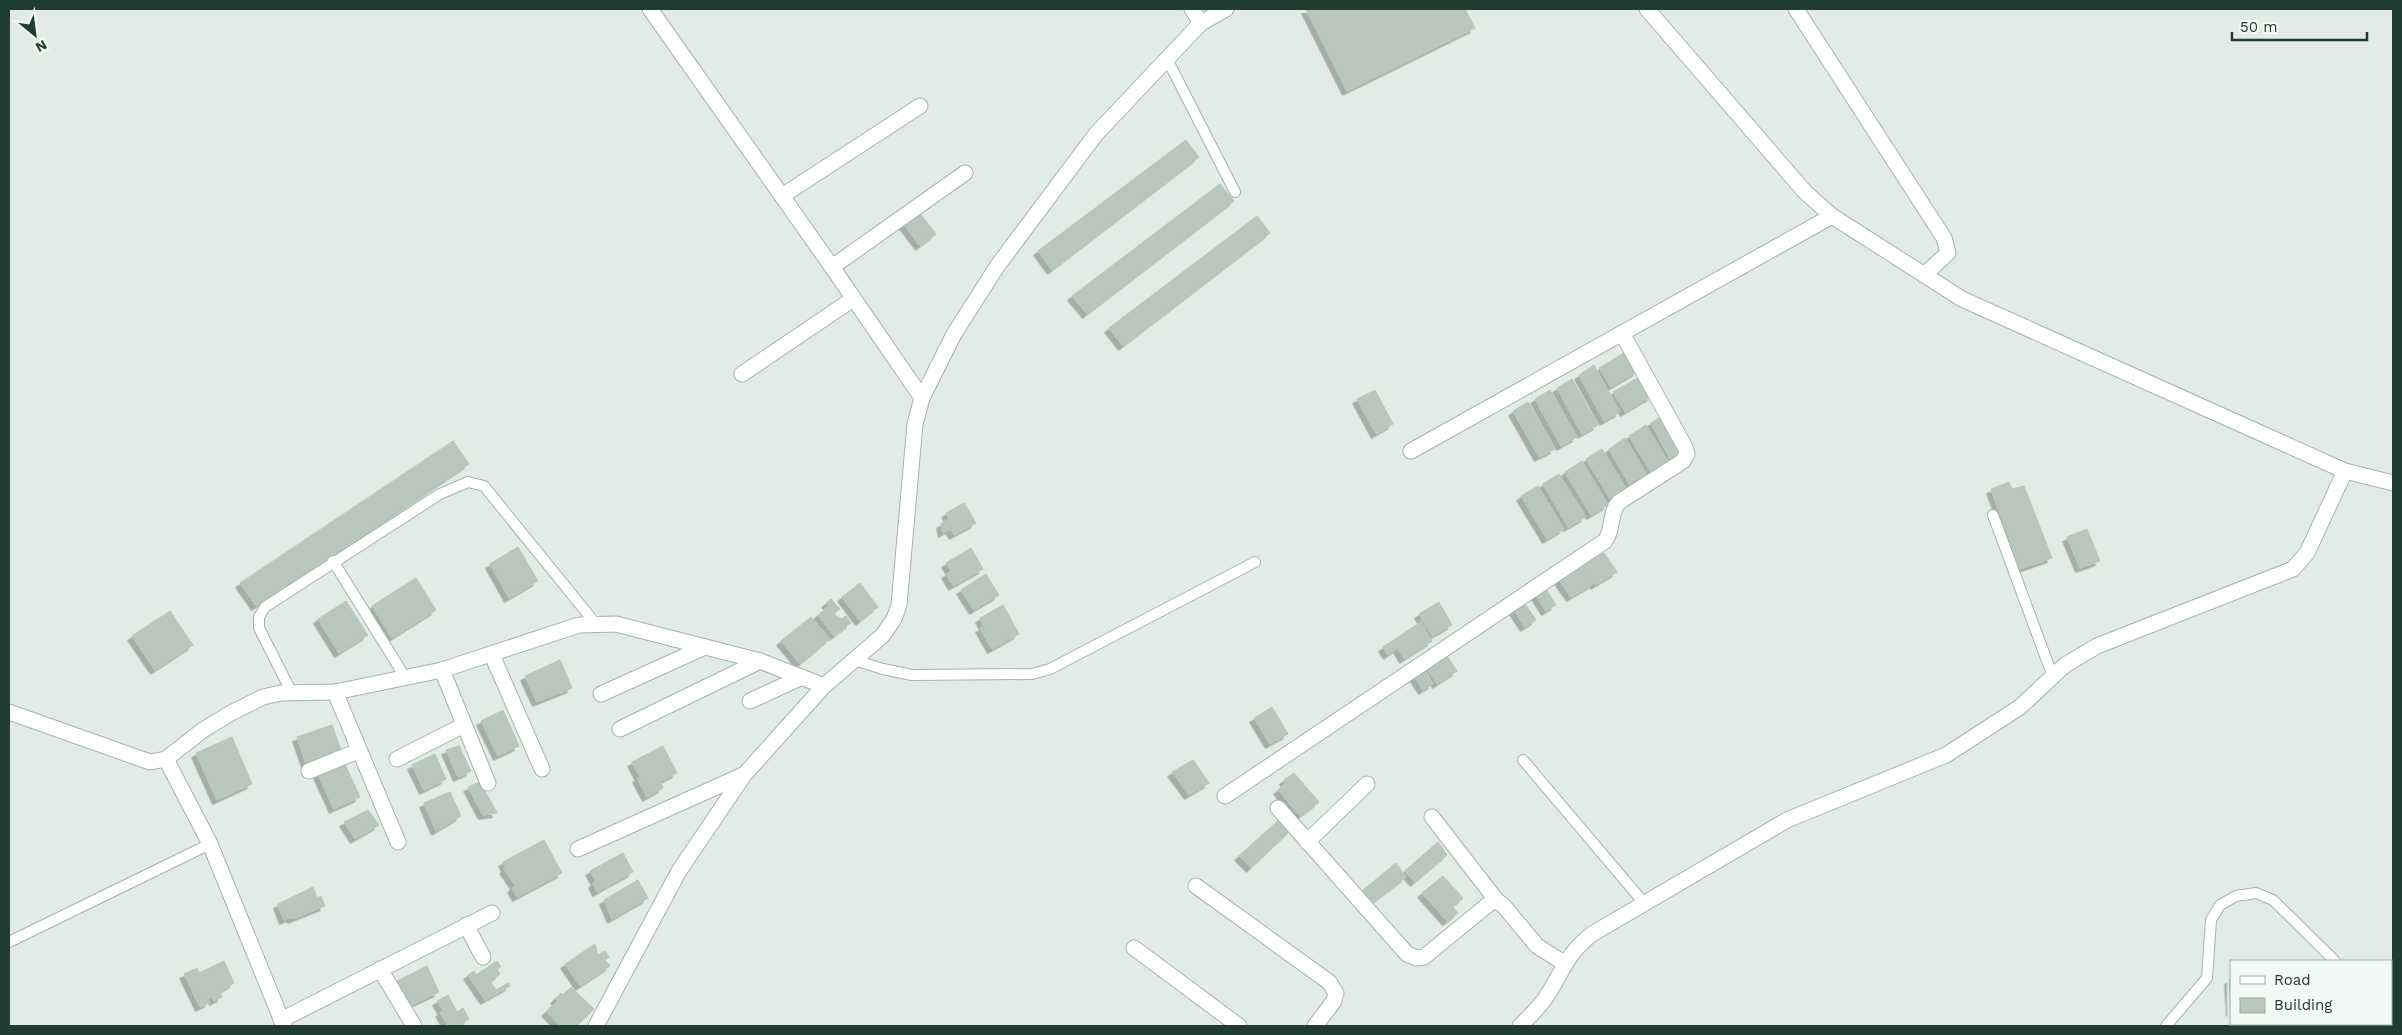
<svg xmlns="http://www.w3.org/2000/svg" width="2402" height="1035" font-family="'Work Sans',sans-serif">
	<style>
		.building { fill: #b7c7be; stroke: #b4c6bb; filter: url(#shadow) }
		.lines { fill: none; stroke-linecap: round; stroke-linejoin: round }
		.lane-casing { stroke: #a4b4ac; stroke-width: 12 }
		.street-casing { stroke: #a4b4ac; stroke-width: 17 }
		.lane { stroke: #fff; stroke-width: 10 }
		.street { stroke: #fff; stroke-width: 15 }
	</style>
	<defs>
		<filter id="shadow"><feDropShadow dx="-4.5" dy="4.5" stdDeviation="0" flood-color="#0004"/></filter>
	</defs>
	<rect width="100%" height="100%" fill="#e2ece6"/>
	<!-- building -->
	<g class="building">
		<polygon points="1306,9 1465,9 1475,28 1347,91"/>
		<polygon points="1186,140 1199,157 1052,270 1038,251"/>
		<polygon points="1220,184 1234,201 1087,314 1072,296"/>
		<polygon points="918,211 936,234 920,246 902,222"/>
		<polygon points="1257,216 1270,233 1123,346 1109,328"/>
		<polygon points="1627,351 1638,371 1611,387 1599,368"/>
		<polygon points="1594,365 1620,412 1604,421 1579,375"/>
		<polygon points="1641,376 1652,396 1625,412 1613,392"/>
		<polygon points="1572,379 1598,425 1582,434 1557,388"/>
		<polygon points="1375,390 1393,424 1376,434 1357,399"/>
		<polygon points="1550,390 1577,437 1561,446 1535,399"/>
		<polygon points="1528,402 1555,449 1539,457 1513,411"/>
		<polygon points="1664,415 1682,454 1671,461 1651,423"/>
		<polygon points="1646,425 1669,463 1652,474 1629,436"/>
		<polygon points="1625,438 1648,476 1631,487 1609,449"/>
		<polygon points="453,441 469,464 256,606 240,583"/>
		<polygon points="1602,449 1627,490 1611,500 1586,459"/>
		<polygon points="1582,461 1608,505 1591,515 1565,472"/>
		<polygon points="1559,474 1586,517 1568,527 1543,484"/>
		<polygon points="2009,482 2012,489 2024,486 2052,558 2020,569 1991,489"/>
		<polygon points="1538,486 1564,529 1547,539 1521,496"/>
		<polygon points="964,503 976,523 954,535 950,529 943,533 941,524 949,519 946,513"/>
		<polygon points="2087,529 2100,561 2080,568 2067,537"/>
		<polygon points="518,547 538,581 509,598 490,564"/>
		<polygon points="971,548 983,569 953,586 946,574 951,571 946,563"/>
		<polygon points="1604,553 1617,572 1595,585 1582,566"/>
		<polygon points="1579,564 1593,584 1571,597 1557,577"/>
		<polygon points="986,574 999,595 974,610 961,590"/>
		<polygon points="416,578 436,610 392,638 372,606"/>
		<polygon points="860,583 878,607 860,621 842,597"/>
		<polygon points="1544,586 1556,605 1546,611 1534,592"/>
		<polygon points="831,599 840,609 833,614 842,619 846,616 851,623 834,636 818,615 829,606 826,603"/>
		<polygon points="346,601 368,635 339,653 318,619"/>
		<polygon points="1523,601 1536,620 1525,627 1512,607"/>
		<polygon points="1439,602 1452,625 1432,636 1419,614"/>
		<polygon points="1003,605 1019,634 992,649 980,628 984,626 980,618"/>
		<polygon points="170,611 193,645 155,670 132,636"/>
		<polygon points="811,617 830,639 800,664 781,641"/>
		<polygon points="1421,622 1432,641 1404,659 1398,648 1388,655 1383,647"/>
		<polygon points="1445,653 1457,671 1437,684 1425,665"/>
		<polygon points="560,660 572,688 537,702 525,676"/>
		<polygon points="1423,666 1433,684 1423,690 1412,673"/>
		<polygon points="1272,707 1288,734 1270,744 1254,718"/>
		<polygon points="503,710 519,746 498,756 481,721"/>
		<polygon points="332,725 341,750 306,763 297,737"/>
		<polygon points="232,737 252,784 217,800 196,753"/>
		<polygon points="459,746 471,771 458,777 446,750"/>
		<polygon points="663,746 677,773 660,782 663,788 647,797 637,778 640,777 632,762"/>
		<polygon points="435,754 446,779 424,790 412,765"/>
		<polygon points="1193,760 1209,783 1189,795 1172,772"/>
		<polygon points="344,762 360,797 334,809 318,774"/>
		<polygon points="1294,773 1319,802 1300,816 1278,790 1286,783 1284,780"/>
		<polygon points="480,782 497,813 483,815 468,787"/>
		<polygon points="450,792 461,816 436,831 424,803"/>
		<polygon points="368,810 379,825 355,839 344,822"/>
		<polygon points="1280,819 1291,830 1251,868 1239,856"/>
		<polygon points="544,840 562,873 517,897 512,888 515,885 504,869 506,868 503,862"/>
		<polygon points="1438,842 1447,855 1415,882 1405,871"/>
		<polygon points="623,853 633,872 597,892 593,883 596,881 590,871"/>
		<polygon points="1396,863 1406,877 1372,903 1362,891"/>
		<polygon points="1443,876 1463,898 1453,907 1458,913 1447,921 1422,893"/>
		<polygon points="638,880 648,898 612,919 604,900"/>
		<polygon points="313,887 317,898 321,896 325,906 292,919 291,917 284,920 278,904"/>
		<polygon points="595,944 598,955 605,951 609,957 605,960 610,966 580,986 565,964"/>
		<polygon points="224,961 234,983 220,992 222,997 214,1001 212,997 208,999 210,1002 200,1007 184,974 197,968 199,973"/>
		<polygon points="497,961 501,967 497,969 500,974 490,981 496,990 508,983 510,986 485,1000 468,975 474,971 476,975"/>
		<polygon points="427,966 439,992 409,1006 397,981"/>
		<polygon points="2231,978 2231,1012 2229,980"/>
		<polygon points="571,987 594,1009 576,1026 560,1026 546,1012 557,1001 555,999 561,993 563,995"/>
		<polygon points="448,995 457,1012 463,1008 469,1019 457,1026 448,1026 440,1012 443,1011 437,1001"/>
		<polygon points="2243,1024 2295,1024 2292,1026 2245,1026"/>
	</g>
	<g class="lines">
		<!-- lane casing -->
		<g class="lane-casing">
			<g id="lane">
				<polyline points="1167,59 1235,192"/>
				<polyline points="1993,515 2053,677"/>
				<polyline points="333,561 405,677"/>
				<polyline points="854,660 883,669 912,675 1032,674 1050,669 1255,562"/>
				<polyline points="292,693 259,628 259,617 265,607 440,494 468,482 484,486 595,623"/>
				<polyline points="1523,760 1644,903"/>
				<polyline points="9,942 210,844"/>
				<polyline points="2391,1015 2393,1018"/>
				<polyline points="2379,1024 2381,1026"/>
				<polyline points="2166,1026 2207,978 2211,920 2220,905 2236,896 2256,893 2273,900 2335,961"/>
			</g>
		</g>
		<!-- street casing -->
		<g class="street-casing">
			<g id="street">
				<polyline points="650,9 832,267 922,398"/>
				<polyline points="1192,9 1201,23"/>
				<polyline points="1647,9 1805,192 1832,216 1962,299 2345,471 2393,483"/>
				<polyline points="1796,9 1944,238 1948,253 1924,275"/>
				<polyline points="782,196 920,106"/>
				<polyline points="832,267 965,173"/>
				<polyline points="742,374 853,299"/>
				<polyline points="1411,451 1832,216"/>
				<polyline points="492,655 542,769"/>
				<polyline points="442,670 488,783"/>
				<polyline points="335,692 398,842"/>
				<polyline points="601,694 705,647"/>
				<polyline points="750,701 802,677"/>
				<polyline points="9,712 150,762 166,759 203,730 231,713 263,697 281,693 335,692 442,670 579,625 616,624 760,661 824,686"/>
				<polyline points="620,729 760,661"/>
				<polyline points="166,759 210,844 284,1026"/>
				<polyline points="397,759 464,725"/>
				<polyline points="309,771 358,751"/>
				<path d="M 1225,796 L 1605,541 C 1614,529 1609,513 1619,502 L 1683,461 L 1687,454 L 1685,447 L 1622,333"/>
				<polyline points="1278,808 1407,954 1417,958 1424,957 1490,903 1497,901 1503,905 1537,946 1564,963"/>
				<polyline points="1432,817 1497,901"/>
				<polyline points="1307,842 1367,784"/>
				<polyline points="578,849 743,775"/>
				<polyline points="1196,886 1329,982 1336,993 1334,1001 1315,1026"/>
				<polyline points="466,925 483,957"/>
				<polyline points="1134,948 1239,1026"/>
				<polyline points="380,969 414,1026"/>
				<polyline points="281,1020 492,913"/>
				<polyline points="596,1026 679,871 744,775 824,686 882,636 894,619 899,605 915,424 922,398 954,334 998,265 1096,134 1201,23 1226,9"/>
				<path d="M 1520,1026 C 1530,1016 1541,1006 1548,994 C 1565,967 1566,955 1592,934 L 1787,820 L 1946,755 L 2020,707 L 2065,665 L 2097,646 L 2293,569 L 2307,553 L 2345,471"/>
			</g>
		</g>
		<!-- lane -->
		<use href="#lane" class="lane"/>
		<!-- street -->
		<use href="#street" class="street"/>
	</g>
	<!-- border -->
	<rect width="2402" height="1035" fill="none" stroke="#213d31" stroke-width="20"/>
	<!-- legend -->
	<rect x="2230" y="960" width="162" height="65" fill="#f2f9f4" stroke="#9eaea6"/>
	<rect x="2240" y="976" width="25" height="8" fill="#ffffff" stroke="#9eaea6"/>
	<text x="2274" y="985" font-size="15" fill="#213d31">Road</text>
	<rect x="2240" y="998" width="25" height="15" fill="#b7c7be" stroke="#9eaea6"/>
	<text x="2274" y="1010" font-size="15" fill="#213d31">Building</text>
	<!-- north arrow -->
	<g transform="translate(35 35) rotate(151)" stroke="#f2f9f4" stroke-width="4" paint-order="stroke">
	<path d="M0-4L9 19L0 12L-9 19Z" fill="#213d31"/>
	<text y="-8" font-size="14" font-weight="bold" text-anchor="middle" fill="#213d31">N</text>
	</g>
	<!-- scale -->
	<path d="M2232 32v8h135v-8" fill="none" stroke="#213d31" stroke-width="2.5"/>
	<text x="2240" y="32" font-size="15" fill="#213d31" stroke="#f2f9f4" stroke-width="4" paint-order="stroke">50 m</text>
</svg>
